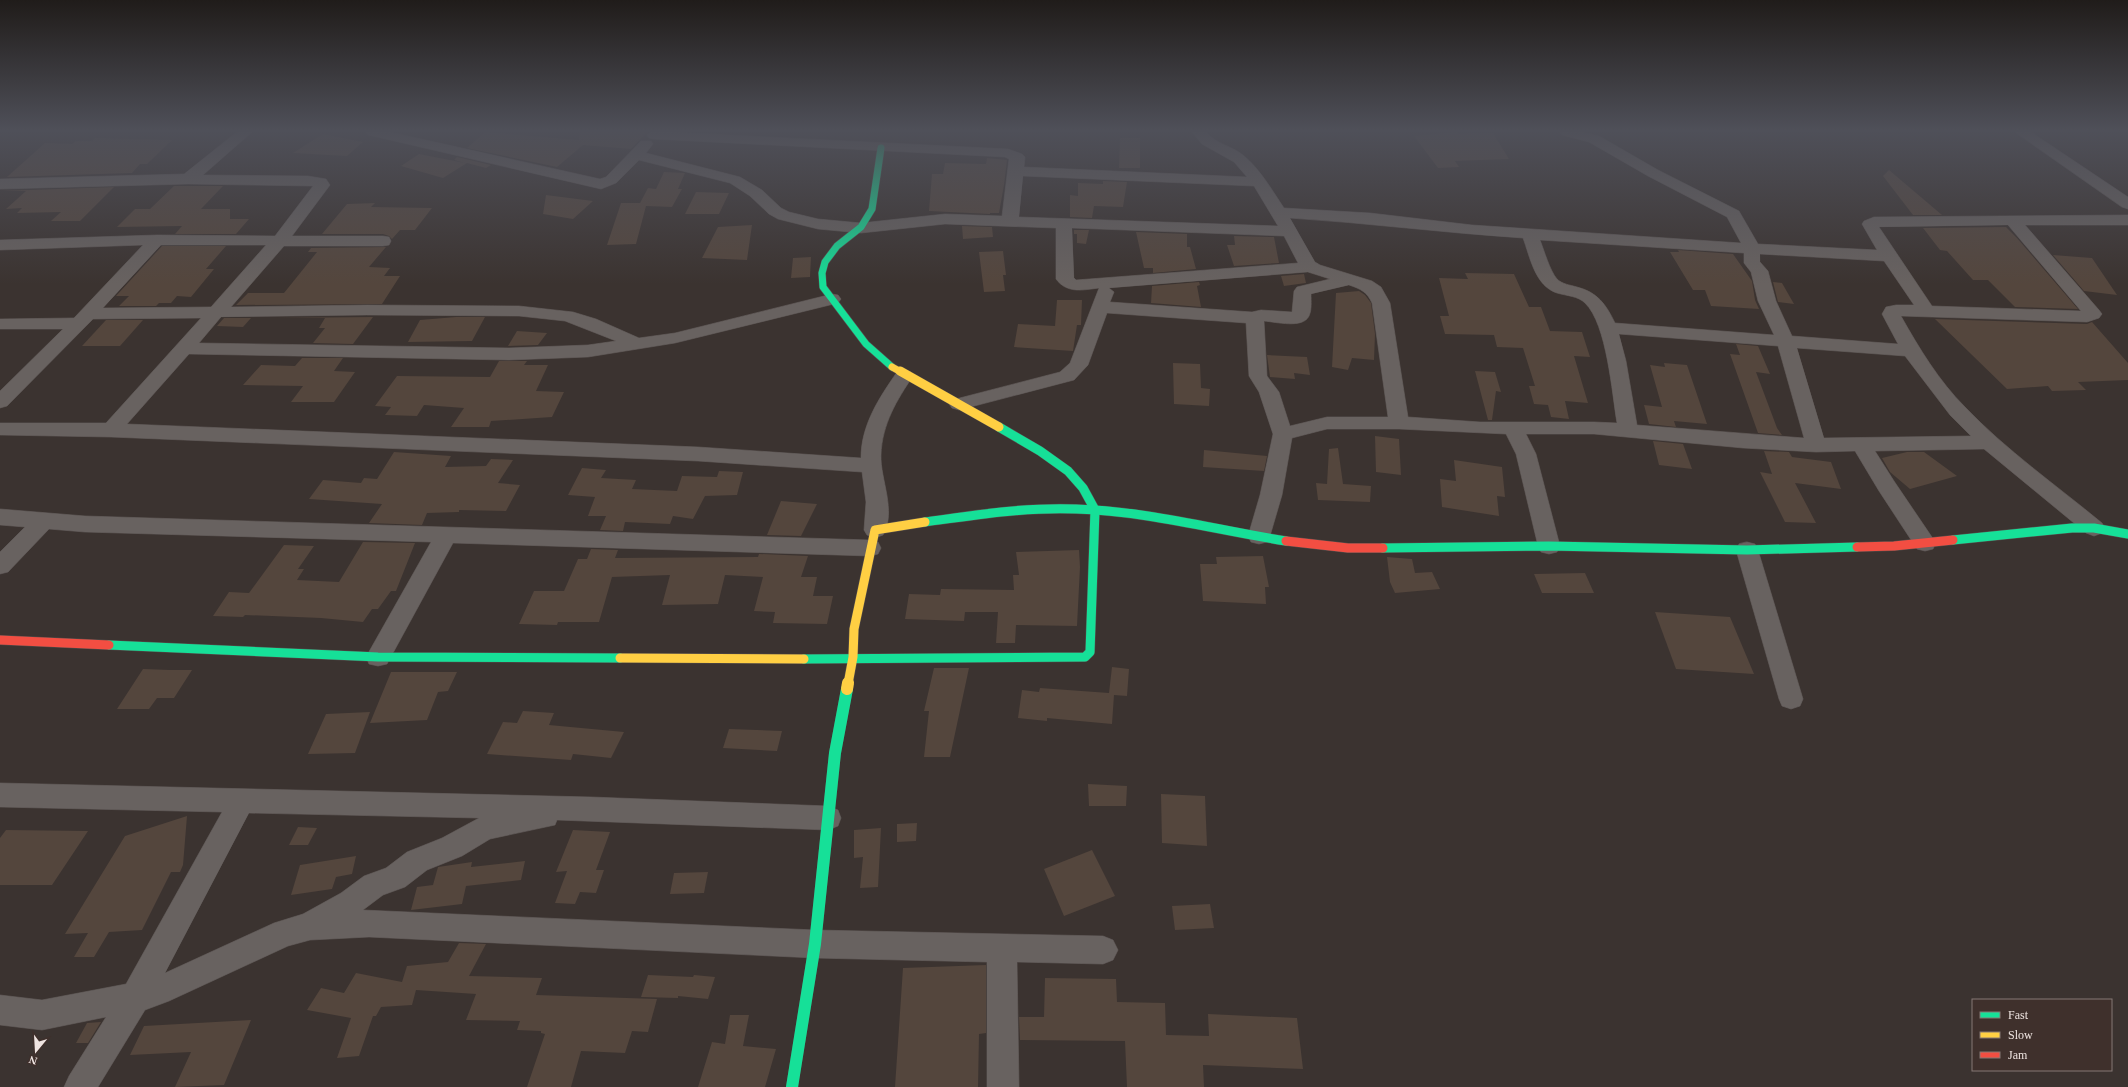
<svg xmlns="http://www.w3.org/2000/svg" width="2128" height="1087" font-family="'Times New Roman',serif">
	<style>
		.building { fill: #54463d }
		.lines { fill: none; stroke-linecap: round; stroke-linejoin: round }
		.street-casing { stroke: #57504e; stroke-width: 1 }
		.fast-far2-casing { stroke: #57504e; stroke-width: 8 }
		.fast-far1-casing { stroke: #57504e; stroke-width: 10 }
		.fast-casing { stroke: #57504e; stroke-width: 12 }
		.slow-far2-casing { stroke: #57504e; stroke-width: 8 }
		.slow-far1-casing { stroke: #57504e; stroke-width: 10 }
		.slow-casing { stroke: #57504e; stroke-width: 12 }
		.jam-casing { stroke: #57504e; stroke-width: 10 }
		.street { fill: #686260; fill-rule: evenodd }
		.fast-far2 { stroke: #16e098; stroke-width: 7 }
		.fast-far1 { stroke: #16e098; stroke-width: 9 }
		.fast { stroke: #16e098; stroke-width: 12 }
		.slow-far2 { stroke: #ffcf43; stroke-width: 7 }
		.slow-far1 { stroke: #ffcf43; stroke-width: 9 }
		.slow { stroke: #ffcf43; stroke-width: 12 }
		.jam { stroke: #f24e42; stroke-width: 9 }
	</style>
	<rect width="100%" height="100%" fill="#3b3330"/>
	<!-- building -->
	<g class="building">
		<polygon points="485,132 579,140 580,132 647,132 631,149 583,145 557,167 467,148"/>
		<polygon points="1456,132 1459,134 1493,133 1509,159 1455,161 1459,167 1438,168 1414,136"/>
		<polygon points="323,134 363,142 347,156 293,153"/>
		<polygon points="95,138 172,140 147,164 140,164 132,173 7,177 45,143 72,144 76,141 92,141"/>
		<polygon points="1120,138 1140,138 1140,168 1119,168"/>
		<polygon points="419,154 465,163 454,160 457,157 491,165 486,168 467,163 443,178 401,166"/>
		<polygon points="987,158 1007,160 1004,185 999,213 990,213 990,214 929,211 932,174 943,174 945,163 986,164"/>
		<polygon points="1889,170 1942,215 1913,215 1883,176"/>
		<polygon points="664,172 685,173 678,189 682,189 672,207 646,206 636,244 607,245 621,203 640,203 648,188 656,189"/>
		<polygon points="1103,181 1127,182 1123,207 1094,206 1092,218 1070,217 1070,195 1078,196 1078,183 1103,184"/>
		<polygon points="174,186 223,186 201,209 230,209 230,219 249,219 236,234 175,234 182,226 117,227 135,209 150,209"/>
		<polygon points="114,187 80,221 51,221 61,212 17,213 22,208 6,209 26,191 0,191"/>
		<polygon points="696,192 729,193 719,214 685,214"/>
		<polygon points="546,195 593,201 573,219 543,214"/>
		<polygon points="375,203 371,207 432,208 415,230 400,230 392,239 389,236 383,234 322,234 347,204"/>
		<polygon points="752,225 747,260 702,258 718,227"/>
		<polygon points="962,226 992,227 993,237 963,239"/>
		<polygon points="2006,227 2017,238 2078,309 2015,307 1988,280 1973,280 1947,251 1940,250 1923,228"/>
		<polygon points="1074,230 1089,230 1086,244 1077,243 1077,234 1074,234"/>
		<polygon points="1136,232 1187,234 1187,247 1190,247 1196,269 1153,273 1153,268 1144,268"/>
		<polygon points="1234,236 1274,237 1279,263 1234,266 1227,245 1235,245"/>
		<polygon points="162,246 226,246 206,269 214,269 191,297 177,296 171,303 159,303 156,306 119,306 129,296 116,296"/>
		<polygon points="386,247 369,267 390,268 384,276 400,276 382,304 236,305 248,293 284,293 317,252 308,252 311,248"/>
		<polygon points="1678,250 1733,254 1752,281 1755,300 1759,309 1711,306 1705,290 1693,290 1670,252 1679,252"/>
		<polygon points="1003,251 1006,275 1003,275 1005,291 984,292 979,252"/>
		<polygon points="2053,255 2092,258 2117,295 2084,291"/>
		<polygon points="811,257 810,277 791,278 793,258"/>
		<polygon points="1465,273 1514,274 1529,307 1541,307 1550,331 1582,332 1590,357 1574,356 1588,403 1565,401 1569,419 1551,417 1548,405 1534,404 1529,386 1535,386 1523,348 1497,347 1494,335 1445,334 1440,316 1449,316 1439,278 1468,279"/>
		<polygon points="1304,274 1306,283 1284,286 1281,276"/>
		<polygon points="1199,282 1200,285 1197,286 1201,307 1151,303 1152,286"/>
		<polygon points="1773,282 1782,283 1794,304 1778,302"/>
		<polygon points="1359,291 1365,295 1371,303 1375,334 1374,360 1352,358 1348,370 1332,367 1336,293"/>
		<polygon points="1057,300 1082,300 1081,325 1077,325 1073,351 1014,347 1018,324 1055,326"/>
		<polygon points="373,317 353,344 313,343 325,328 319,328 325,318 275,318"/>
		<polygon points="456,317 485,317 472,341 408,342 420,320"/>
		<polygon points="224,318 251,318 243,327 217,326"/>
		<polygon points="1935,319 2087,324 2092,322 2128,363 2128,380 2078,382 2086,390 2052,391 2048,386 2007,389"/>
		<polygon points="106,320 143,320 120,346 82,346"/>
		<polygon points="517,331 547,333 538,345 508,346"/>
		<polygon points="1736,344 1758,346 1770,374 1756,372 1777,428 1782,435 1758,433 1730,354 1740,355"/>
		<polygon points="1267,355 1307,357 1310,375 1294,373 1295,379 1270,377"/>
		<polygon points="302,358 343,358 334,371 355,372 334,402 291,402 303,386 243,385 261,365 295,366"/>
		<polygon points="499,361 527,361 524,365 548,365 536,391 564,392 552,417 491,421 489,427 451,427 464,408 424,405 417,416 385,415 391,407 375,406 397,376 490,377"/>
		<polygon points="1173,363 1200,364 1201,388 1210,389 1209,406 1174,404"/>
		<polygon points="1664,363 1687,365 1707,424 1674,421 1676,427 1649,424 1644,405 1662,407 1650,365 1665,367"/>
		<polygon points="1475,371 1495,372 1501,392 1496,391 1492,420 1488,420"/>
		<polygon points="1375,436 1399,439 1401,475 1376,472"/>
		<polygon points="1653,441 1683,444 1692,469 1659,465"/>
		<polygon points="1338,448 1343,484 1371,486 1370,502 1318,500 1316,483 1327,484 1329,449"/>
		<polygon points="1204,450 1267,456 1264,471 1203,467"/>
		<polygon points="1764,451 1789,452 1792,457 1831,462 1841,489 1795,483 1816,523 1785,522 1760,472 1772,474"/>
		<polygon points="394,452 451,456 445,467 486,466 491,459 513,460 498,483 520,485 506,511 459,510 459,512 427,513 422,525 369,523 382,504 309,499 323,480 361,483 364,478 377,479"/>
		<polygon points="1907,452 1924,452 1957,476 1910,489 1890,472 1882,458"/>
		<polygon points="1454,460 1502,467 1505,497 1497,496 1499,516 1442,507 1440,479 1456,481"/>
		<polygon points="582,468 606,470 601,478 636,480 632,489 677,491 682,476 717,477 719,471 743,472 737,495 705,496 693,519 673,516 670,524 625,522 623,531 600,530 606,516 588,516 595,497 568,495"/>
		<polygon points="781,501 817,504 801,536 767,535"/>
		<polygon points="363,542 415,543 396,591 391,591 378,609 372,609 363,622 321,618 245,615 243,617 213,616 229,592 249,593 284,545 314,546 298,569 304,569 297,580 339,582"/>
		<polygon points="591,549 618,550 615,558 758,557 759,554 808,556 801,577 817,577 813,596 833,596 827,624 773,623 775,612 754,611 763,577 725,575 718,604 662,605 670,575 612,577 599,622 558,622 557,625 519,624 534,591 564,591 578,559 587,559"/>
		<polygon points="1079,550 1080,567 1077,626 1016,625 1015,643 996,643 998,612 965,612 964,621 905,619 909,594 940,595 941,589 1014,590 1013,575 1019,575 1016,552"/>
		<polygon points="1263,556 1269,587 1265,587 1266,604 1203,601 1200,564 1217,564 1216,557"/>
		<polygon points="1387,557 1412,559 1415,573 1432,572 1440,589 1395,593 1390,582"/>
		<polygon points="1585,573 1594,593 1542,593 1534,574"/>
		<polygon points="1655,612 1730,617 1754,674 1676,669"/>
		<polygon points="1112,667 1129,669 1127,696 1114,695 1112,724 1047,718 1047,721 1018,718 1022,690 1039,692 1040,688 1109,693"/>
		<polygon points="934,668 969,668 950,757 924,757 929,711 924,711"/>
		<polygon points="143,669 170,670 192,670 174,698 157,698 149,709 117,709"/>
		<polygon points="391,672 457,672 448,691 438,692 427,720 370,723"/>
		<polygon points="523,711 554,713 549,725 624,732 611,758 573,754 571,760 487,754 503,722 517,723"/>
		<polygon points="370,712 355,753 308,754 326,714"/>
		<polygon points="729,729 782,731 777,751 723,748"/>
		<polygon points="1088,784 1127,786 1126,806 1089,806"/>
		<polygon points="1161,794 1205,796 1207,846 1162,843"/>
		<polygon points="187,816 183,865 180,872 171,872 142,930 109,932 94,957 74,957 88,933 65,934 125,836"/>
		<polygon points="917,823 916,841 897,842 897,824"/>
		<polygon points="298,827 317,828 308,845 289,845"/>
		<polygon points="881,828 878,887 860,888 863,857 854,858 854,830"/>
		<polygon points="6,830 88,831 52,885 0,885 0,838"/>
		<polygon points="573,830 610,832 596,870 604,870 596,893 580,892 575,904 555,903 567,871 556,872"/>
		<polygon points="1092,850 1115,896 1064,916 1044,869"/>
		<polygon points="356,856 352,874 336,877 332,889 291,895 300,865"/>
		<polygon points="525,861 521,880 466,886 462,904 411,910 417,887 433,885 438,867 472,862 471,867"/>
		<polygon points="708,872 704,893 670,894 674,873"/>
		<polygon points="1210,904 1214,928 1175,930 1172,906"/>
		<polygon points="459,943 486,944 469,976 542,978 536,995 657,999 648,1032 632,1031 625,1053 581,1051 571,1087 527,1087 545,1034 541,1033 541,1031 517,1030 520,1021 466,1020 476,994 416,990 412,1005 381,1007 376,1016 373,1016 359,1056 337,1058 351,1018 307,1010 321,988 344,993 356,973 402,982 407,966 448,962"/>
		<polygon points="986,965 986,1033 979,1034 978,1087 895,1087 903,968"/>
		<polygon points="648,975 693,977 694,975 715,977 708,999 678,996 678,998 641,997"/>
		<polygon points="1045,978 1116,979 1117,1002 1165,1003 1166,1035 1209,1036 1208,1014 1297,1018 1303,1069 1203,1065 1204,1087 1127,1087 1125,1041 1020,1040 1019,1017 1044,1017"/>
		<polygon points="730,1015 749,1015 743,1046 776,1049 765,1087 698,1087 712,1042 725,1044"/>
		<polygon points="251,1020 224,1085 175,1087 191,1052 130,1055 144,1026"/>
		<polygon points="101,1022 88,1043 76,1043 87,1023"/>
	</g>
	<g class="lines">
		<!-- street casing -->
		<g class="street-casing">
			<g id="street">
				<path d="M 237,132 L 252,132 L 203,175 L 308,176 L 326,179 L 330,185 L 292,236 L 383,236 L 389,237 L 391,241 L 389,245 L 383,246 L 284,246 L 231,307 L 367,305 L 519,306 L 573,312 L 596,319 L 639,338 L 675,333 L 832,294 L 838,295 L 841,299 L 838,303 L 675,343 L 588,357 L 509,360 L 189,354 L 127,424 L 698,447 L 861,458 C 861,425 879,398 897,372 L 904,370 L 911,372 L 913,376 C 897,400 882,424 881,455 C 880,479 897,511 883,535 L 875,538 L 867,535 L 864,530 L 866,502 L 862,472 L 698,461 L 111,437 L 0,435 L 0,423 L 106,423 L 201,318 L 93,319 L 7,406 L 0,408 L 0,391 L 63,329 L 0,329 L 0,319 L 74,318 L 143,245 L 0,250 L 0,240 L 157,235 L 275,236 L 313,186 L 188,184 L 0,189 L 0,179 L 184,174 ZM 161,245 L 266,245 L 211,307 L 103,308 ZM 367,315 L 519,316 L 565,321 L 616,341 L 588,345 L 509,348 L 199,343 L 221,317 Z"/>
				<path d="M 366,132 L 390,132 L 600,179 L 606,177 L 641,141 L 651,141 L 653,144 L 646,153 L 740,177 L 762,190 L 781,208 L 789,212 L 818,219 L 861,223 L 945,214 L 1002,216 L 1009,159 L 1005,157 L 654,139 L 649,138 L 647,135 L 650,132 L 670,132 L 1008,149 L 1022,154 L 1025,157 L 1024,167 L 1247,177 L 1234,162 L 1202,144 L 1192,132 L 1206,132 C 1216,144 1232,146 1243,155 C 1260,169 1272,190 1284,208 L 1370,213 L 1472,225 L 1741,243 L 1727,217 L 1648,176 L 1589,142 L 1562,135 L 1560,132 L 1582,132 L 1599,136 L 1658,170 L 1739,211 L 1758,244 L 1877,250 L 1862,224 L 1864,221 L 1874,217 L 2128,215 L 2128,225 L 2025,225 L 2099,310 L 2102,314 L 2099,318 L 2087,322 L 1901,316 C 1919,348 1939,381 1965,407 C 2006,450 2056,485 2102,523 L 2105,528 L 2102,533 L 2094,536 L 2086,533 L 1984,449 L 1875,451 L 1894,481 L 1936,543 L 1933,549 L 1925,551 L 1917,549 L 1879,491 L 1855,451 L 1816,452 L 1743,448 L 1594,434 L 1526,434 L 1536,454 L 1560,546 L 1557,552 L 1549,554 L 1541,552 L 1538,546 L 1516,454 L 1506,434 L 1399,429 L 1327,429 L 1292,438 L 1282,495 L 1270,536 L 1267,542 L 1259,544 L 1251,542 L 1248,536 L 1260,495 L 1273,434 L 1259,392 L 1249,376 L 1246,323 L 1107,313 L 1088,365 L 1074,380 L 959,410 L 952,408 L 949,404 L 952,400 L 1060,372 L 1070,363 L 1099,288 C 1083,290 1067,294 1056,279 L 1056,228 L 945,224 L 861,233 L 818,229 L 778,219 L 769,214 L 750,196 L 730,183 L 639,160 L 616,183 L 601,189 L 373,136 L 368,135 ZM 1023,176 L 1254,186 L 1278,226 L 1019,217 ZM 1290,218 C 1368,223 1445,233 1523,238 C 1530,257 1535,286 1557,293 C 1567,296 1578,296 1585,303 C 1607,324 1612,394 1617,423 L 1594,422 L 1480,422 L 1408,417 L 1390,303 L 1381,287 L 1372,281 L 1320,265 L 1315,262 ZM 2008,225 L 2081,311 L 1932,306 L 1879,227 ZM 1072,228 L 1284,236 L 1298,263 L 1076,280 L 1074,278 ZM 1540,240 L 1744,253 L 1744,263 L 1751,272 L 1758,301 L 1774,335 L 1615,323 C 1606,304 1597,292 1577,287 C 1570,285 1562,284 1557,279 C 1550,271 1544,250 1540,240 ZM 1760,254 L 1884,261 L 1914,305 L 1896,305 L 1886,307 L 1882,314 L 1898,344 L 1792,336 L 1776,301 L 1768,271 L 1760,262 ZM 1308,272 L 1330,279 L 1297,287 L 1294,291 L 1292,312 L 1261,310 L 1252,312 L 1110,302 L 1114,292 L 1109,288 ZM 1349,285 C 1361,289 1367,292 1372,303 L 1388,417 L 1327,417 L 1290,426 L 1279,392 L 1267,376 L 1264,321 C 1276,322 1303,329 1309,316 C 1312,310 1311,301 1311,294 ZM 1619,334 L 1778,346 L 1804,438 L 1637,425 L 1626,361 ZM 1797,348 L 1905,356 L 1950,415 L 1971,436 L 1824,438 Z"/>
				<polygon points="2015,132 2031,132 2128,197 2128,209 2122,207"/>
				<polygon points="0,509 85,516 870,540 878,542 881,548 878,554 870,556 453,543 387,664 378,666 369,664 366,657 431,542 85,532 49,529 8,572 0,574 0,552 25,527 0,525"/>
				<polygon points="1747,542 1755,544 1758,550 1803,699 1800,706 1791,709 1782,706 1779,699 1736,550 1739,544"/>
				<path d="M 0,783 L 591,797 L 828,806 L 838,810 L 841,818 L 838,826 L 828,830 L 557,820 L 555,825 L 490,839 L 462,856 L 427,870 L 405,887 L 383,895 L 363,910 L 815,930 L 1103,936 L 1113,940 L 1118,950 L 1113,960 L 1103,964 L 1017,962 L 1019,1087 L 987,1087 L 987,962 L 815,958 L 369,937 L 310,940 L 288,946 L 169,1001 L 145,1010 L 98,1087 L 64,1087 L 69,1076 L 106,1017 L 42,1030 L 0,1025 L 0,995 L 42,1000 L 126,984 L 222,812 L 0,807 ZM 249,813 L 479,818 L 442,838 L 407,852 L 386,868 L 364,876 L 341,893 L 303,914 L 274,923 L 165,973 Z"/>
			</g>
		</g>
		<!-- fast-far2 casing -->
		<g class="fast-far2-casing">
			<polyline id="fast-far2" points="881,148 872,209 861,227 837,246 825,262 822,273 823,287 866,344 892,367"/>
		</g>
		<!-- fast-far1 casing -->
		<g class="fast-far1-casing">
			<g id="fast-far1">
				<path d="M 925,522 C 975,515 1025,507 1076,509 C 1147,511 1216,530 1286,541"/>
				<polyline points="1953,540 2072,528 2094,528 2128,534"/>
				<polyline points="1383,548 1549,546 1747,550 1857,547"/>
				<polyline points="109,645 378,657 620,658"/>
				<polyline points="804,659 1085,657 1090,652 1095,510 1083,488 1068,471 1040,451 999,427"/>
			</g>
		</g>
		<!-- fast casing -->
		<g class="fast-casing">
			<polyline id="fast" points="792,1087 815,944 835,753 847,689"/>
		</g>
		<!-- slow-far2 casing -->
		<g class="slow-far2-casing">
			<polyline id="slow-far2" points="892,367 901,372"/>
		</g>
		<!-- slow-far1 casing -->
		<g class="slow-far1-casing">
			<g id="slow-far1">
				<polyline points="900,371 999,427"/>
				<polyline points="620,658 804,659"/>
				<polyline points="848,684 853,657 854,629 875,530 925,522"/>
			</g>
		</g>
		<!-- slow casing -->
		<g class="slow-casing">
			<polyline id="slow" points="847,689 848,683"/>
		</g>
		<!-- jam casing -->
		<g class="jam-casing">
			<g id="jam">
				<polyline points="1286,541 1348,548 1383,548"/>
				<polyline points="1857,547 1894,546 1953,540"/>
				<polyline points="0,640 109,645"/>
			</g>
		</g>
		<!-- street -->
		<use href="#street" class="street"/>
		<!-- fast-far2 -->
		<use href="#fast-far2" class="fast-far2"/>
		<!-- fast-far1 -->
		<use href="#fast-far1" class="fast-far1"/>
		<!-- fast -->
		<use href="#fast" class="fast"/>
		<!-- slow-far2 -->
		<use href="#slow-far2" class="slow-far2"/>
		<!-- slow-far1 -->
		<use href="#slow-far1" class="slow-far1"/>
		<!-- slow -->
		<use href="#slow" class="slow"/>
		<!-- jam -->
		<use href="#jam" class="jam"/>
	</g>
	<!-- sky -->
	<linearGradient id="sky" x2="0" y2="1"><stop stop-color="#201c1a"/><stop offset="0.46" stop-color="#4f5059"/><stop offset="1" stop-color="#4f5059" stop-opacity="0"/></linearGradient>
	<rect width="2128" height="284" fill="url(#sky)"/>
	<!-- legend -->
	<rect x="1972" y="999" width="140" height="72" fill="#3f302c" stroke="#857874"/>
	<rect x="1980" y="1012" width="20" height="6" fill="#16e098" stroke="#857874"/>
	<text x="2008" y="1019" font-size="12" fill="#eee4e1">Fast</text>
	<rect x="1980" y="1032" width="20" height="6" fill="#ffcf43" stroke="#857874"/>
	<text x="2008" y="1039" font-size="12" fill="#eee4e1">Slow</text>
	<rect x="1980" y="1052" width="20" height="6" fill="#f24e42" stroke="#857874"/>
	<text x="2008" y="1059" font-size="12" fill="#eee4e1">Jam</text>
	<!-- north arrow -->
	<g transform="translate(36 1051) rotate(198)" stroke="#3f302c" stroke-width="3" paint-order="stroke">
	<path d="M0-3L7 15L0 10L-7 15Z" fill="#eee4e1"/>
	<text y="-6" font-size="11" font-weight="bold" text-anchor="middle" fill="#eee4e1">N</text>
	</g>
</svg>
